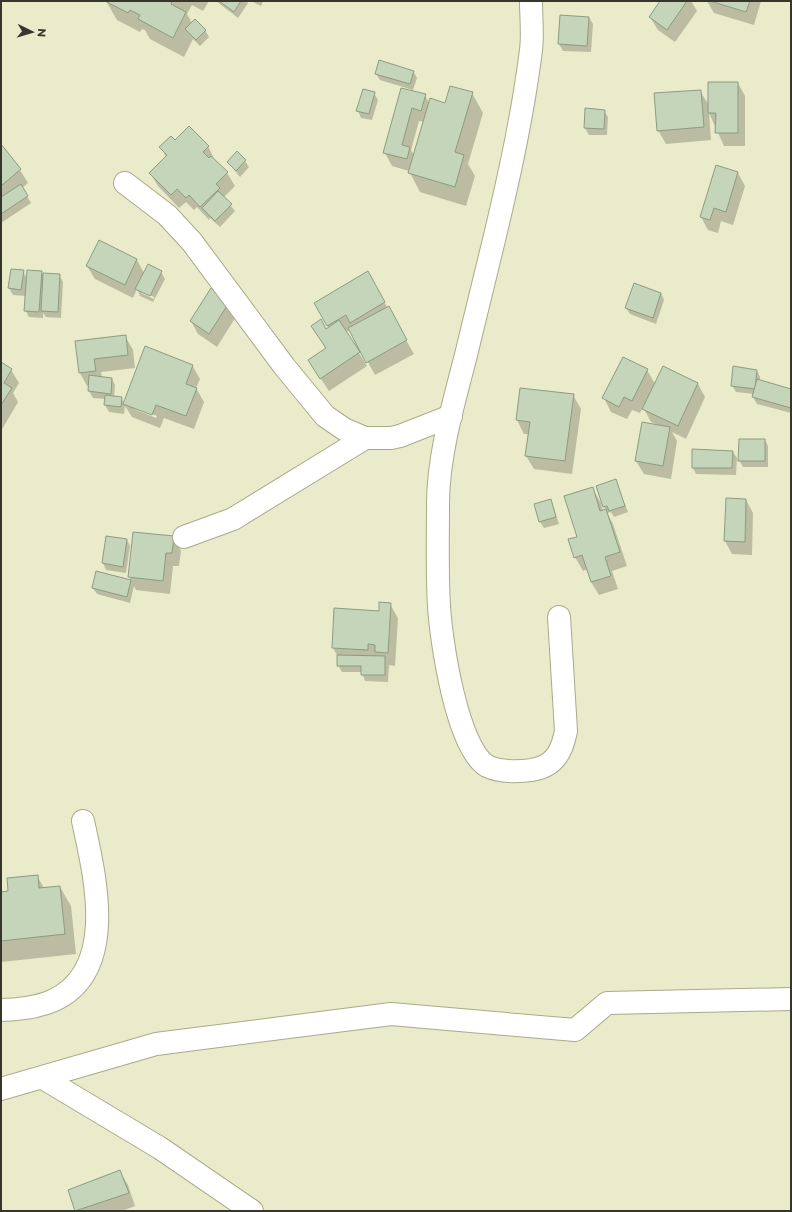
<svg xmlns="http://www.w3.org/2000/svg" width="792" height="1212" font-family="Montserrat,sans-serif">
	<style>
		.shadow { fill: #0003; fill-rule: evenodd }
		.building { fill: #c4d5b9; stroke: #8c9c81 }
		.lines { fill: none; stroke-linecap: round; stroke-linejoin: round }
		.minor-casing { stroke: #aaaa8b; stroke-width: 24 }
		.tertiary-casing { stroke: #aaaa8b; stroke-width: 24 }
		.minor { stroke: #fff; stroke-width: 22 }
		.tertiary { stroke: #fff; stroke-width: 22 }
	</style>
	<rect width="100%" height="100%" fill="#eaebca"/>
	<!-- shadow -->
	<g class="shadow">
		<polygon points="106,1 209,1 203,11 192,5 187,14 192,23 205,30 209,37 200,46 193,39 184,57 150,39 145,30 142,29 140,32 117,20"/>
		<polygon points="216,1 247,1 248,3 238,18"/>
		<polygon points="251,1 263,1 261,6"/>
		<polygon points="662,1 691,1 697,11 675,42 658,30 650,17"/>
		<polygon points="707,1 761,1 754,25 714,13"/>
		<polygon points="561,16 589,18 593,24 591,52 563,51 559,44"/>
		<polygon points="413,71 417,78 413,90 380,80 376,74"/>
		<polygon points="738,83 745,96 745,146 724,146 709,113 711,140 666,144 658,130 700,91 709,105"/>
		<path d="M 402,89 L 425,95 L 429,103 L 446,104 L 472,93 L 483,113 L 468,164 L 475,176 L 466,206 L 420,192 L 409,171 L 392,166 L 385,153 ZM 419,121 L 424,122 L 414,155 L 411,150 Z"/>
		<polygon points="374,93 378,100 372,120 361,118 358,111"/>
		<polygon points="586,109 604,111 608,117 607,135 589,135 585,128"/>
		<polygon points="175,141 208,146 215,161 227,173 235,186 224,197 235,211 220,227 210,218 209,220 197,207 194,210 186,202 179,208 158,186 150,173 166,157 161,147"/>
		<polygon points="1,146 20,170 28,183 22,188 31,203 1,223"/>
		<polygon points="245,161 249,167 240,177 228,162"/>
		<polygon points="738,173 745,186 733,225 721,221 718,233 708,230 701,217"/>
		<path d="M 99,241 L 137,260 L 144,273 L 161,272 L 165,279 L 153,302 L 140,296 L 137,289 L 133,298 L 95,279 L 87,266 ZM 141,291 L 154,297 L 154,299 L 141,293 Z"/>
		<polygon points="23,271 27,279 41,272 44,276 59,275 63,282 61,318 46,317 43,313 43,318 29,317 25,310 26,296 13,295 9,288"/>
		<polygon points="367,272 414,354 375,375 350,330 346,332 367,366 329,391 317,373 326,349 312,326 326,330 329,328 315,304"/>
		<polygon points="211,289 237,315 217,347 198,334 191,321"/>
		<polygon points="661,293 664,300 656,324 630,314 626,308"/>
		<path d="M 125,336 L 133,350 L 135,368 L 101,372 L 102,378 L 112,379 L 115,385 L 114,397 L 121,398 L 124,403 L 192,365 L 200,379 L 196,388 L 204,402 L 194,429 L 164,418 L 160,428 L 132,417 L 125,406 L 124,414 L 109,412 L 105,405 L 105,399 L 93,398 L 89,391 L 89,386 L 87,386 L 80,373 L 76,342 ZM 134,407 L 157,416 L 156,418 L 134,409 Z"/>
		<polygon points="1,363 11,370 19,383 13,393 18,402 1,431"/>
		<polygon points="664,367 698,384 705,397 686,439 672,432 677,441 671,479 644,474 636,461 658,425 651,422 643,407 640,413 632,410 627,419 611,412 604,398 647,370 655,384"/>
		<polygon points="757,371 760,377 760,381 791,390 791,413 757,404 753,397 754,394 736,392 732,385"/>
		<polygon points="521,389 573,395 581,409 572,474 534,469 526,456 529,434 524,434 517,420"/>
		<polygon points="765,440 768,446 768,467 743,467 739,460"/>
		<polygon points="733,452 737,458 736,475 696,474 693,468"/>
		<polygon points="615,480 628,512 614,517 611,512 607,513 613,524 627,566 612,571 618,589 599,595 591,582 588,569 583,571 575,557 578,537 592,488 601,503 603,511 606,510 602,504"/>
		<polygon points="551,500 559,524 544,528 540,522"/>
		<polygon points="746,500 753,513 752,555 732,554 725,541"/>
		<polygon points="173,537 181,551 179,566 173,566 170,594 136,590 134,586 130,603 97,594 93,588 97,572 131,581 129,576"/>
		<polygon points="127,540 130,546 126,573 106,570 103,563"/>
		<polygon points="390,604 398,618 395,666 389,665 388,682 365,681 362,672 342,672 338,665 338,657 333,648"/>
		<polygon points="37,876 44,888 60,887 71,906 76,954 1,962 1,893 9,892"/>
		<polygon points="120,1172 128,1185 135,1206 122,1211 76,1211 69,1191"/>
	</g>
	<!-- building -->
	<g class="building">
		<polygon points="105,1 172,1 171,4 186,12 173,38 138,19 140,15 130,10 128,13"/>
		<polygon points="219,1 241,1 234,12"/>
		<polygon points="660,1 687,1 667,30 649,17"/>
		<polygon points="710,1 750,1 746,12"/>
		<polygon points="560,15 589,17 587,46 558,44"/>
		<polygon points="195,19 206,30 196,40 185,29"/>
		<polygon points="379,60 414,71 410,84 375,74"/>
		<polygon points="708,82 738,82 738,133 715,133 716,113 708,113"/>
		<polygon points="450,86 473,92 455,152 464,155 455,187 408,173 430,98 445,103"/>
		<polygon points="401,88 426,94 421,111 412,108 402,145 410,147 407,159 383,153"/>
		<polygon points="363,89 375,92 369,114 356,111"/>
		<polygon points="701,90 704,127 657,131 654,93"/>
		<polygon points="585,108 605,110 604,129 584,128"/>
		<polygon points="189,126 209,146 203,152 209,158 211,156 228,172 216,184 220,188 200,207 189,195 186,198 177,189 171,195 149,173 167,155 159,147 171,136 175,140"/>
		<polygon points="1,144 21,169 1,186"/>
		<polygon points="237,151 246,160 236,171 227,162"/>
		<polygon points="716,165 738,172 726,212 714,208 710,220 700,217"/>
		<polygon points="21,184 28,196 1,214 1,197"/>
		<polygon points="218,191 232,204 215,221 202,208"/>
		<polygon points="99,240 137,259 125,285 86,266"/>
		<polygon points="148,264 162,271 150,296 135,289"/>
		<polygon points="11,269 24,270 21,290 8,288"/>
		<polygon points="27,270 42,271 39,312 24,311"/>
		<polygon points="368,271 385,302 350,323 346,315 327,326 314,303"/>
		<polygon points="43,273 60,274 58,312 41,311"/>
		<polygon points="634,283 661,293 653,318 625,308"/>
		<polygon points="211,288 230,301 209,334 190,321"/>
		<polygon points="389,306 407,340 366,363 348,328"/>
		<polygon points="321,319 326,329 339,320 360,352 320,379 308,360 326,348 311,326"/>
		<polygon points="126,335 128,355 94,359 96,371 79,373 75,341"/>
		<polygon points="145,346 193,365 186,384 197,388 186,416 156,405 152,415 123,404"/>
		<polygon points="623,357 648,369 632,401 624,397 619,407 602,398"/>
		<polygon points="1,362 12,369 4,383 12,388 1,405"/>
		<polygon points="663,366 698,383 678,426 642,409"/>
		<polygon points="733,366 757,370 755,389 731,386"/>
		<polygon points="89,375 112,378 111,394 88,391"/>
		<polygon points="757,379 791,389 791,408 752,397"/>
		<polygon points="520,388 574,394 565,461 525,456 530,422 516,420"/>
		<polygon points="105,395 122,397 121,407 104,405"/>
		<polygon points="642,422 670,427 663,466 635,461"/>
		<polygon points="739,439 765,439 765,461 738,461"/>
		<polygon points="692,449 733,451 732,468 692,468"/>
		<polygon points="616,479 625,506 609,511 607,506 603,507 596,486"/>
		<polygon points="593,487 600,511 606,509 620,552 605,557 611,576 591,582 582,555 574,558 568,539 577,537 564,496"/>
		<polygon points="726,498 746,499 745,542 724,541"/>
		<polygon points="551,499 556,517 539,522 534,504"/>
		<polygon points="133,532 174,536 172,553 166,553 163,581 128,577"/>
		<polygon points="106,536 127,539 123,567 102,563"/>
		<polygon points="96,571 131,580 127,597 92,588"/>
		<polygon points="379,602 391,603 388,653 375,652 375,645 368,644 368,650 332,648 334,608 379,611"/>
		<polygon points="337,655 385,656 385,675 361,675 361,666 337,666"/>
		<polygon points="38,875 39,888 60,886 65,934 1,941 1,892 8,891 7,878"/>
		<polygon points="120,1170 129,1193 75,1211 68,1190"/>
	</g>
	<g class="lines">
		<!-- minor casing -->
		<g class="minor-casing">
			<g id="minor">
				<path d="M 531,1 C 531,17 533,34 531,50 C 518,153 490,254 466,355 C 454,402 438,455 438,504 C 438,538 437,573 439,606 C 441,641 457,748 487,766 C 499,772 518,772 531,770 C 554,767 562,752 566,731 L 559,617"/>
				<polyline points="125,183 167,215 192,242 284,366 325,416 344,429 365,438 391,438 400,436 451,416"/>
				<polyline points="184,537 233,519 365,438"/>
				<path d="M 1,1010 C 17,1010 38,1007 52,1001 C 119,972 95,876 83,821"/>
				<polyline points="43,1078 160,1148 252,1211"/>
			</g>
		</g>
		<!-- tertiary casing -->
		<g class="tertiary-casing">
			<polyline id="tertiary" points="1,1089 156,1044 391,1014 575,1030 607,1003 791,999"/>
		</g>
		<!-- minor -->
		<use href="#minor" class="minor"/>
		<!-- tertiary -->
		<use href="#tertiary" class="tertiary"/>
	</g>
	<!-- border -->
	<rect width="792" height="1212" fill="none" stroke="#36362a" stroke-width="4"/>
	<!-- north arrow -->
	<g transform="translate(32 32) rotate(95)" stroke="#eaebca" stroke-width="3" paint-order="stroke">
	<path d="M0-3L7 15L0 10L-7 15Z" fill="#36362a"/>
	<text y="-6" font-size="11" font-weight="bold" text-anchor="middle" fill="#36362a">N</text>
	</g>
</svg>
